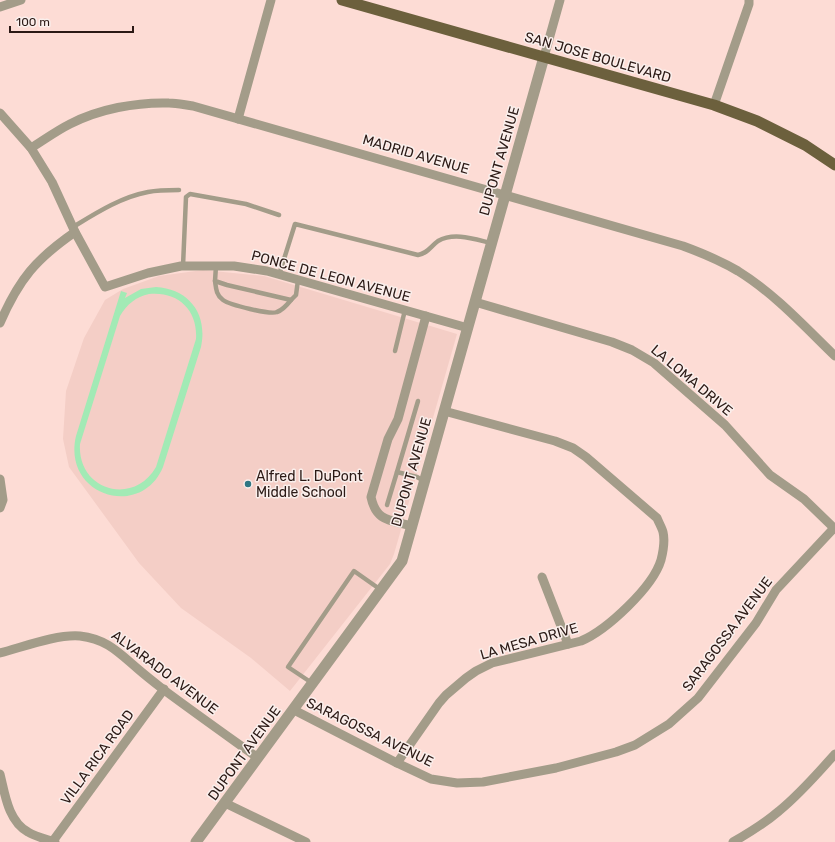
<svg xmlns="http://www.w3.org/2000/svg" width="835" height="842" font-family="Rubik,sans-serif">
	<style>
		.built { fill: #f4cec6 }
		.green { fill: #a2eab5; fill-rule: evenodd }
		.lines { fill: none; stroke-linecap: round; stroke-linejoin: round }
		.service { stroke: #a39c89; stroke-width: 4.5 }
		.minor { stroke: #a39c89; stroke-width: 9 }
		.tertiary { stroke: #a39c89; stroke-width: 11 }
		.primary { stroke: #6c603d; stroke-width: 11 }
		.poi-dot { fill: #307683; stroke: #faefec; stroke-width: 1.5 }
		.labels { text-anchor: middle; stroke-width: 3; stroke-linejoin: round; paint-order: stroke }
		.street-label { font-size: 14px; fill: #2b1915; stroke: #faefec }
		.poi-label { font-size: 14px; fill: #2b1915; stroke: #faefec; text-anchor: start }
	</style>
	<rect width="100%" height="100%" fill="#fddcd5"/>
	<!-- built -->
	<polygon class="built" points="203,270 264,276 457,334 394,554 390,564 290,691 251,658 181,608 139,563 69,467 63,439 66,391 84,338 105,300 123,289 159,276"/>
	<!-- green -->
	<path class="green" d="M 156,287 C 189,289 208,314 201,347 L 163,467 C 141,520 62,496 76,436 L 121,291 L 127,293 L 125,298 L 141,289 ZM 149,294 C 178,291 198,310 196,339 L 156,467 C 133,507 77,490 80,444 L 120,316 C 127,304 136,297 149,294 Z"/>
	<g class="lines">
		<!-- service -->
		<g class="service">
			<path d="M 73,227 C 96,213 121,197 148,192 C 158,190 168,190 179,190"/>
			<polyline points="183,266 186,197 190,194 246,204 279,215"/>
			<polyline points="216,266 215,281 227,285 291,300 296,295 298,280"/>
			<path d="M 279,275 L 295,224 L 418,255 C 428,253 430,247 438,241 C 454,232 474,239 491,243"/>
			<path d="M 215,281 C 216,288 216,295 223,300 C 230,305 270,315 277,312 C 283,310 287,305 291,300"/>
			<polyline points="395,351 405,310"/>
			<polyline points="418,401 397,472 417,477 424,481"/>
			<polyline points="387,505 397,472"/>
			<polyline points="312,683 288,667 354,571 381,590"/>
		</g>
		<!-- minor -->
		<g class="minor">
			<polyline points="0,7 21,0"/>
			<polyline points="544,57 560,0"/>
			<polyline points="714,105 749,4 749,0"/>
			<polyline points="0,113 31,148 52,182 75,232 105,287 148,273 181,266 234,266 267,271 468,328"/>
			<polyline points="238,119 271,0"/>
			<path d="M 31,148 C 44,140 56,131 70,124 C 99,109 136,102 169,103 C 177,103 185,105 193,106 L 683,246 C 702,253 721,261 738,271 C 775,294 804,326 835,356"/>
			<polyline points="475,302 612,342 632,350 654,363 725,425 770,475 804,499 835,529"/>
			<path d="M 0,323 C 19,279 36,259 75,232"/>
			<polyline points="0,479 3,500 0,508"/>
			<path d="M 412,526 C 391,520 376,522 371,497 L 388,439 L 398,419 L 426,316"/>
			<polyline points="542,577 568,644"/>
			<path d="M 0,653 C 23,647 57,634 80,636 C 107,639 119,653 138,669 C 146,676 155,683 164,690 C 195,713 226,735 258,758"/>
			<polyline points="294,710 397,763 431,779 457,783 483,782 556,768 616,752 635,745 669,724 698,698 756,623 776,590 834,528"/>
			<path d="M 397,763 L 439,703 L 446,695 L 466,678 L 476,671 L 492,663 L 581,641 C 607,630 653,587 661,560 C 663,552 665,540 663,532 C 662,528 659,523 657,518 L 586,457 L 573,448 L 555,441 L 444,411"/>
			<path d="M 0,774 C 5,794 8,821 28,832 C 36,837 46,839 55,842"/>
			<polyline points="225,803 306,842"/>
			<polyline points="53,841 164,689"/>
			<path d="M 733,842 C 749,833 765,823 779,811 C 800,794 817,774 835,754"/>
		</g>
		<!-- tertiary -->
		<polyline class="tertiary" points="196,842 402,561 544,57"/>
		<!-- primary -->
		<polyline class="primary" points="342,0 714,105 757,121 805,145 835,165"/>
	</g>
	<!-- markers -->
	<circle class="poi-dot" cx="248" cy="484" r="4"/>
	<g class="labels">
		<!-- street labels -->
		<g class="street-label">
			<text transform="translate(598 57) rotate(16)" y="5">SAN JOSE BOULEVARD</text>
			<text transform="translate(416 154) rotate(16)" y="5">MADRID AVENUE</text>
			<text transform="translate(499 161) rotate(-74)" y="5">DUPONT AVENUE</text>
			<text transform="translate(331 276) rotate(15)" y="5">PONCE DE LEON AVENUE</text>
			<text transform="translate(692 380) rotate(40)" y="5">LA LOMA DRIVE</text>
			<text transform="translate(411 472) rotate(-74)" y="5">DUPONT AVENUE</text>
			<text transform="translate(727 634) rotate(-53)" y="5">SARAGOSSA AVENUE</text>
			<text transform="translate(529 641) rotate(-16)" y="5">LA MESA DRIVE</text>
			<text transform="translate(165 672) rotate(37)" y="5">ALVARADO AVENUE</text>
			<text transform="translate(370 732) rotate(26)" y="5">SARAGOSSA AVENUE</text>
			<text transform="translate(244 753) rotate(-54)" y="5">DUPONT AVENUE</text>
			<text transform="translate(97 757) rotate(-54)" y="5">VILLA RICA ROAD</text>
		</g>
		<!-- poi labels -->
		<g class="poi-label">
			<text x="256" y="481">Alfred L. DuPont<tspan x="256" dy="16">Middle School</tspan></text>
		</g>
	</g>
	<!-- scale -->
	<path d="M10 26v6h123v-6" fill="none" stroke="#2b1915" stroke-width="2"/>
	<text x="16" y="26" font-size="12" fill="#2b1915" stroke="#faefec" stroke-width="3" paint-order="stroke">100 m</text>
</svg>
